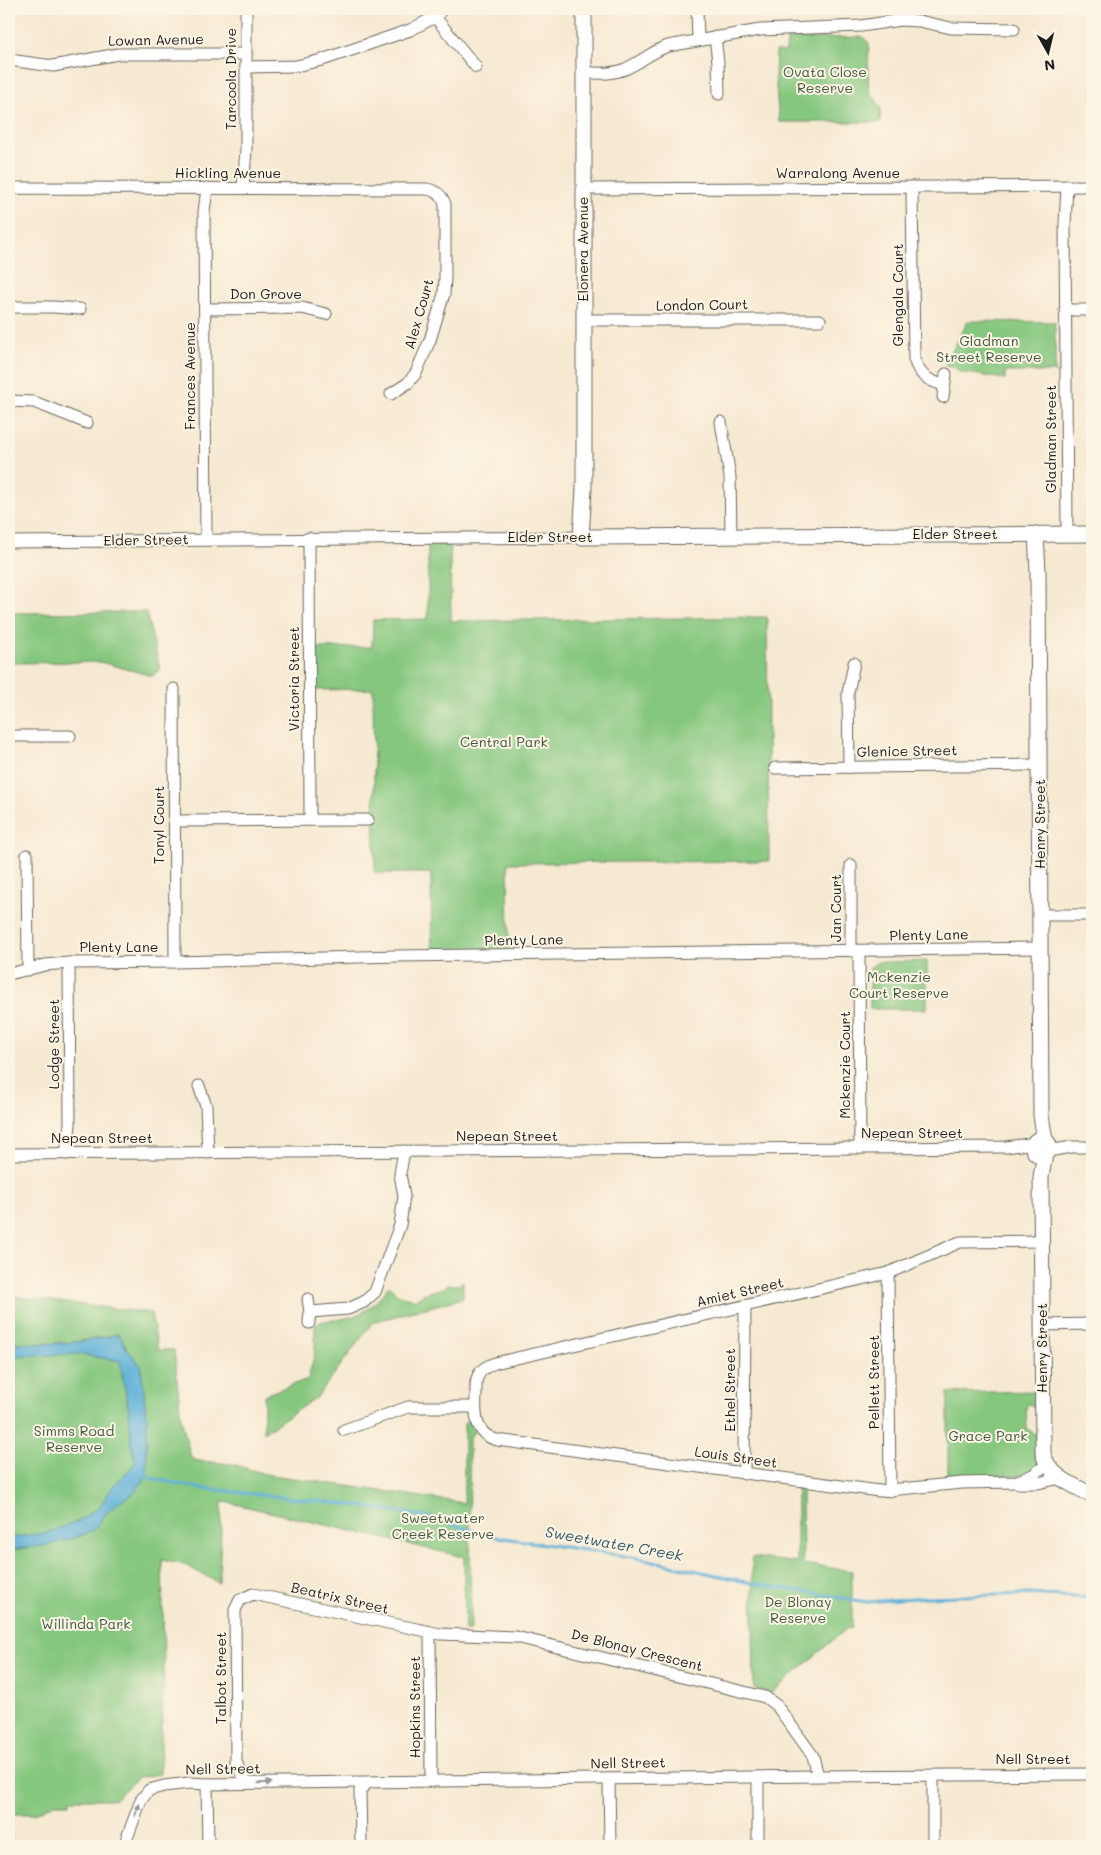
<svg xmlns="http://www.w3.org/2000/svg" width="1101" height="1855" font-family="Mali,sans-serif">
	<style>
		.green { fill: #86c77f; stroke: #51724e }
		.water { fill: #5db1d8; stroke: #3c667a }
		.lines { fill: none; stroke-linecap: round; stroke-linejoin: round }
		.stream { stroke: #5db1d8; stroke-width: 3 }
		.minor-casing { stroke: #68645b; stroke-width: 13 }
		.tertiary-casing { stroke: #68645b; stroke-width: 17 }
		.minor { stroke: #fff; stroke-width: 11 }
		.tertiary { stroke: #fff; stroke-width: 15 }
		.oneway { fill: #999 }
		.labels { text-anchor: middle; stroke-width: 4; stroke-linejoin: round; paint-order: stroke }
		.street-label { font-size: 14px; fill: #1c1c1c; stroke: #fcf5e5 }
		.park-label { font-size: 14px; fill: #41583f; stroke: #fcf5e5 }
		.water-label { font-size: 15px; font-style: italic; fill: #365867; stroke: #fcf5e5 }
	</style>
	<rect width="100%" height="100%" fill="#fcf5e5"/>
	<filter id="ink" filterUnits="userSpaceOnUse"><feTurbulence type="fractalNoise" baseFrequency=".02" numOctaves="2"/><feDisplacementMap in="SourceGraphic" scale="10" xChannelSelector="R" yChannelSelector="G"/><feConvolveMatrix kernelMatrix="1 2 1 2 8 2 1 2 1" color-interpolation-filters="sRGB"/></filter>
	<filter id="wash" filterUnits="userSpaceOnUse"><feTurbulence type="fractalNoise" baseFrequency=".0096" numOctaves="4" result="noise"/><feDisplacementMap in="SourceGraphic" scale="20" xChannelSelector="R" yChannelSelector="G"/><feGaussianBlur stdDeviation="1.12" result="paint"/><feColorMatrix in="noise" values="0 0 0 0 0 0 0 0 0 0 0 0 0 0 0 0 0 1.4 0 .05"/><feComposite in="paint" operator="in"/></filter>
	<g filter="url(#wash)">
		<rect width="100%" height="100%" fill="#f6e9d1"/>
		<!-- green -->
		<g class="green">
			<polygon points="863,37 869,43 868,73 869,90 881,108 880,122 779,122 775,75 776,51 786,52 787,39"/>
			<polygon points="968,321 1055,322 1055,372 1005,372 1005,379 960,372 954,367 945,365"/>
			<polygon points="428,545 450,545 451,621 767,617 769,861 508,863 509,950 432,951 431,873 375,873 373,689 315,690 314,648 372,647 373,620 428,619"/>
			<polygon points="146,612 160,669 153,676 100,662 9,663 9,613"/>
			<polygon points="927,961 927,1009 870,1009 870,968 877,962"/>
			<path d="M 463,1281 L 463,1298 L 373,1322 L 317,1397 L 264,1432 L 264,1395 L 308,1379 L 315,1352 L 315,1324 C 327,1319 333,1321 346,1318 C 365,1314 379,1302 389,1285 L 397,1294 L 416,1300 L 425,1293 L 444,1288 L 447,1285 L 459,1285 Z"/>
			<path d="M 9,1296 L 151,1313 L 158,1350 L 174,1350 L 181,1418 L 191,1458 L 198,1461 L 232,1464 L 265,1474 L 464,1503 L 464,1423 L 469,1418 L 474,1433 L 469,1437 L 471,1630 L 465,1630 L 464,1557 L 222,1501 L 219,1583 L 185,1565 L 162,1560 L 164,1664 L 160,1774 L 137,1778 L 115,1799 L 71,1799 L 70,1803 L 55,1803 L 34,1814 L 11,1814 L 11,1846 L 9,1846 L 9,1347 L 128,1350 L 119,1334 C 82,1343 47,1346 9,1342 Z"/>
			<polygon points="1036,1391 1036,1408 1029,1404 1026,1407 1027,1429 1037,1435 1037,1466 1026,1476 948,1476 948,1393"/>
			<polygon points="797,1486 802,1487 803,1564 852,1571 852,1628 846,1629 770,1694 754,1688 752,1557 797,1563"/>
		</g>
		<!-- water -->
		<path class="water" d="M 119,1334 L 127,1349 L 141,1366 L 147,1419 L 147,1476 L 134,1493 L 119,1502 L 105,1514 L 94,1530 L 75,1538 L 43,1546 L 9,1550 L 9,1538 L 46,1533 L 79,1521 L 101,1505 L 113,1486 L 133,1466 L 135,1461 L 131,1441 L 130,1418 L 120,1361 L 78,1354 L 12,1356 L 9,1355 L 9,1342 C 47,1346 82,1343 119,1334 Z"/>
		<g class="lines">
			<!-- stream -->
			<polyline class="stream" points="145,1472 150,1478 199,1488 353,1505 424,1516 491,1536 644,1559 752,1583 867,1602 926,1597 1030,1594 1092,1598"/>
		</g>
	</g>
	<g filter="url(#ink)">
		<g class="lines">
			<!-- minor casing -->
			<g class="minor-casing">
				<g id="minor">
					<polyline points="697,9 698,40"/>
					<polyline points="435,17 476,67"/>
					<polyline points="715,37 718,62 719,94"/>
					<polyline points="9,60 53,66 118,54 246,54"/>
					<polyline points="246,67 296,66 322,60 410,30 435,17 443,9"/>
					<path d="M 585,72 C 598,74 613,74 625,69 C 640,63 652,51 668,46 L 760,30 L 861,26 L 901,20 L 919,21 L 951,28 L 1014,29"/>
					<polyline points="584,187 593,189 1092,186"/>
					<path d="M 912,187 L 914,359 C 919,375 928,381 944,385"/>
					<polyline points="243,188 246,150 246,9"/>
					<path d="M 9,190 L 19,188 L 427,189 C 437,191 442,195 445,204 L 445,278 L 444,294 L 430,340 L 416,373 L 408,383 L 391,394"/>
					<polyline points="9,307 53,307 80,309"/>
					<polyline points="205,309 302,308 326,314"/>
					<polyline points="1065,310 1092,310"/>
					<polyline points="583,320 820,320"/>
					<polyline points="943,397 946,374"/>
					<polyline points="9,401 34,402 87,423"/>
					<polyline points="721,422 730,477 731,536"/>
					<polyline points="1067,534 1065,224 1067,186"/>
					<polyline points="309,538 310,820"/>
					<polyline points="206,539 204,212 207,188"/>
					<polyline points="9,542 581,537"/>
					<polyline points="174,689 175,962"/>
					<polyline points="9,736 70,736"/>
					<polyline points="849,767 848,693 854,663"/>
					<polyline points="775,768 1040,765"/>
					<polyline points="174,821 368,820"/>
					<polyline points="27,855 28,970"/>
					<polyline points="851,865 851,951"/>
					<polyline points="1040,915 1092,915"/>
					<polyline points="859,951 860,1148"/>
					<polyline points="9,974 45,965 69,963 175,962 397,956 1040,948"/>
					<polyline points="199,1086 206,1106 208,1153"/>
					<polyline points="1048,1151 1072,1147 1092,1147"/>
					<polyline points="9,1154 1006,1147 1035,1143"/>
					<polyline points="66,1154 70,1125 69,963"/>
					<path d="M 1041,1241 L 960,1242 L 888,1273 L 495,1363 C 488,1366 482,1368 479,1374 C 475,1380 476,1387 476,1394 C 475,1414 474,1434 497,1440 L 879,1491 L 962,1483 L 1015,1482 L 1033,1475 L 1047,1464"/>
					<polyline points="888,1273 890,1491"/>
					<polyline points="308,1299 310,1312 309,1323"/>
					<polyline points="310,1312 348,1309 364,1302 375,1292 400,1225 404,1196 400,1174 404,1151"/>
					<polyline points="1042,1325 1092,1324"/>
					<polyline points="344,1430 408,1407 475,1407"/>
					<polyline points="744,1474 745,1306"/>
					<polyline points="1019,1483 1038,1483 1061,1478"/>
					<polyline points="430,1632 431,1781"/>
					<polyline points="933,1775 933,1846"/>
					<polyline points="758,1777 758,1846"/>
					<polyline points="609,1779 610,1846"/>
					<polyline points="246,1783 236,1762 235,1610 240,1600 253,1594 440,1634 516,1637 765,1697 777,1706 813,1756 818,1776"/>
					<polyline points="207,1784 208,1846"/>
					<polyline points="124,1846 141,1800 149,1790 164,1786 189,1783 207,1784 818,1776 1092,1774"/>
					<polyline points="361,1846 360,1790 369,1782"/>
				</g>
			</g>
			<!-- tertiary casing -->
			<g class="tertiary-casing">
				<g id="tertiary">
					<polyline points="584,9 584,489 581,537 1092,534"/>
					<polyline points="1036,534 1038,572 1041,1115 1045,1141"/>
					<circle cx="1041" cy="1147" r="8"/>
					<path d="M 1045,1154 L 1041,1177 L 1043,1453 C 1048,1476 1073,1485 1092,1495"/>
				</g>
			</g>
			<!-- minor -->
			<use href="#minor" class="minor"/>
			<!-- tertiary -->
			<use href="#tertiary" class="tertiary"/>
		</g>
		<!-- one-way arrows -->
		<defs><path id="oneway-solid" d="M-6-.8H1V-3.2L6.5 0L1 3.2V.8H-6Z" transform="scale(1.25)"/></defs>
		<g class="oneway">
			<use href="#oneway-solid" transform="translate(265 1783) rotate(-1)"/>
			<use href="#oneway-solid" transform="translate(137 1810) rotate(-70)"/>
		</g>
	</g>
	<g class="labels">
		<!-- street labels -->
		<g class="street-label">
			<text transform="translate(156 40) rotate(-1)" y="5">Lowan Avenue</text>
			<text transform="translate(231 79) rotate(-90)" y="5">Tarcoola Drive</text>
			<text x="228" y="178">Hickling Avenue</text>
			<text x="838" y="178">Warralong Avenue</text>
			<text transform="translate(583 249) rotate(-90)" y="5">Elonera Avenue</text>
			<text x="266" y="299">Don Grove</text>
			<text transform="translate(898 295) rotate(-90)" y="5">Glengala Court</text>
			<text transform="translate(702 305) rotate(-1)" y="5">London Court</text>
			<text transform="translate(419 314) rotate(-74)" y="5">Alex Court</text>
			<text transform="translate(190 376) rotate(-90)" y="5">Frances Avenue</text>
			<text transform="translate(1051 439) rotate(-90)" y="5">Gladman Street</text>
			<text x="955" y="539">Elder Street</text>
			<text x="550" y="542">Elder Street</text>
			<text transform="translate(146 540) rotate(-1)" y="5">Elder Street</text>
			<text transform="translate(294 679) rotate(-90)" y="5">Victoria Street</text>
			<text transform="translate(907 751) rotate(-1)" y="5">Glenice Street</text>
			<text transform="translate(1040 824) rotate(-90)" y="5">Henry Street</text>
			<text transform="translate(159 825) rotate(-90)" y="5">Tonyl Court</text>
			<text transform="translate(836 908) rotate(-90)" y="5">Jan Court</text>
			<text transform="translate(929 935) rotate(-1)" y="5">Plenty Lane</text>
			<text transform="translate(524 940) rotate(-1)" y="5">Plenty Lane</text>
			<text x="119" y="952">Plenty Lane</text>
			<text transform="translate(54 1044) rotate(-90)" y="5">Lodge Street</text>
			<text transform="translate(845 1065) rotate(-90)" y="5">Mckenzie Court</text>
			<text x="912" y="1138">Nepean Street</text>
			<text x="507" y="1141">Nepean Street</text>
			<text x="102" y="1143">Nepean Street</text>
			<text transform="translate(740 1292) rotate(-13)" y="5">Amiet Street</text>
			<text transform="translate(1042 1348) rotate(-90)" y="5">Henry Street</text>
			<text transform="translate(874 1382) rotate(-90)" y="5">Pellett Street</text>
			<text transform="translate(730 1390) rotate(-90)" y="5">Ethel Street</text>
			<text transform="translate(736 1457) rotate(8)" y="5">Louis Street</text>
			<text transform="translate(340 1598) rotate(13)" y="5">Beatrix Street</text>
			<text transform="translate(637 1650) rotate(14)" y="5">De Blonay Crescent</text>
			<text transform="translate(221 1678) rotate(-90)" y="5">Talbot Street</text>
			<text transform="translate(415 1707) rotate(-90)" y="5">Hopkins Street</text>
			<text x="1033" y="1764">Nell Street</text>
			<text transform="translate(628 1763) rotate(-1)" y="5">Nell Street</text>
			<text transform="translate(223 1769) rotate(-1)" y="5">Nell Street</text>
		</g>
		<!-- park labels -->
		<g class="park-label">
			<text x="825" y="77">Ovata Close<tspan x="825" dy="16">Reserve</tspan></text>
			<text x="989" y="346">Gladman<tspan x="989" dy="16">Street Reserve</tspan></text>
			<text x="504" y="747">Central Park</text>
			<text x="899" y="982">Mckenzie<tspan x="899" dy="16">Court Reserve</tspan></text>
			<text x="74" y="1436">Simms Road<tspan x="74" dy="16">Reserve</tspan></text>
			<text x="988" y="1441">Grace Park</text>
			<text x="443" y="1523">Sweetwater<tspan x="443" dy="16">Creek Reserve</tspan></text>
			<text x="798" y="1607">De Blonay<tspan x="798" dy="16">Reserve</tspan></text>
			<text x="86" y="1629">Willinda Park</text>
		</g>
		<!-- water labels -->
		<g class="water-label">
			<text transform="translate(614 1544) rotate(10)" y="5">Sweetwater Creek</text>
		</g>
	</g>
	<!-- margin -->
	<rect width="1101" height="1855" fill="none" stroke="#fcf5e5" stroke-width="30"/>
	<!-- north arrow -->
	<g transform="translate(1048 52) rotate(172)" stroke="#fcf5e5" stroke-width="4" paint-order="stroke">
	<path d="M0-4L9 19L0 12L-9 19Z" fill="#1c1c1c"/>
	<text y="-8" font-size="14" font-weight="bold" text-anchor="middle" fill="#1c1c1c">N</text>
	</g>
</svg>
